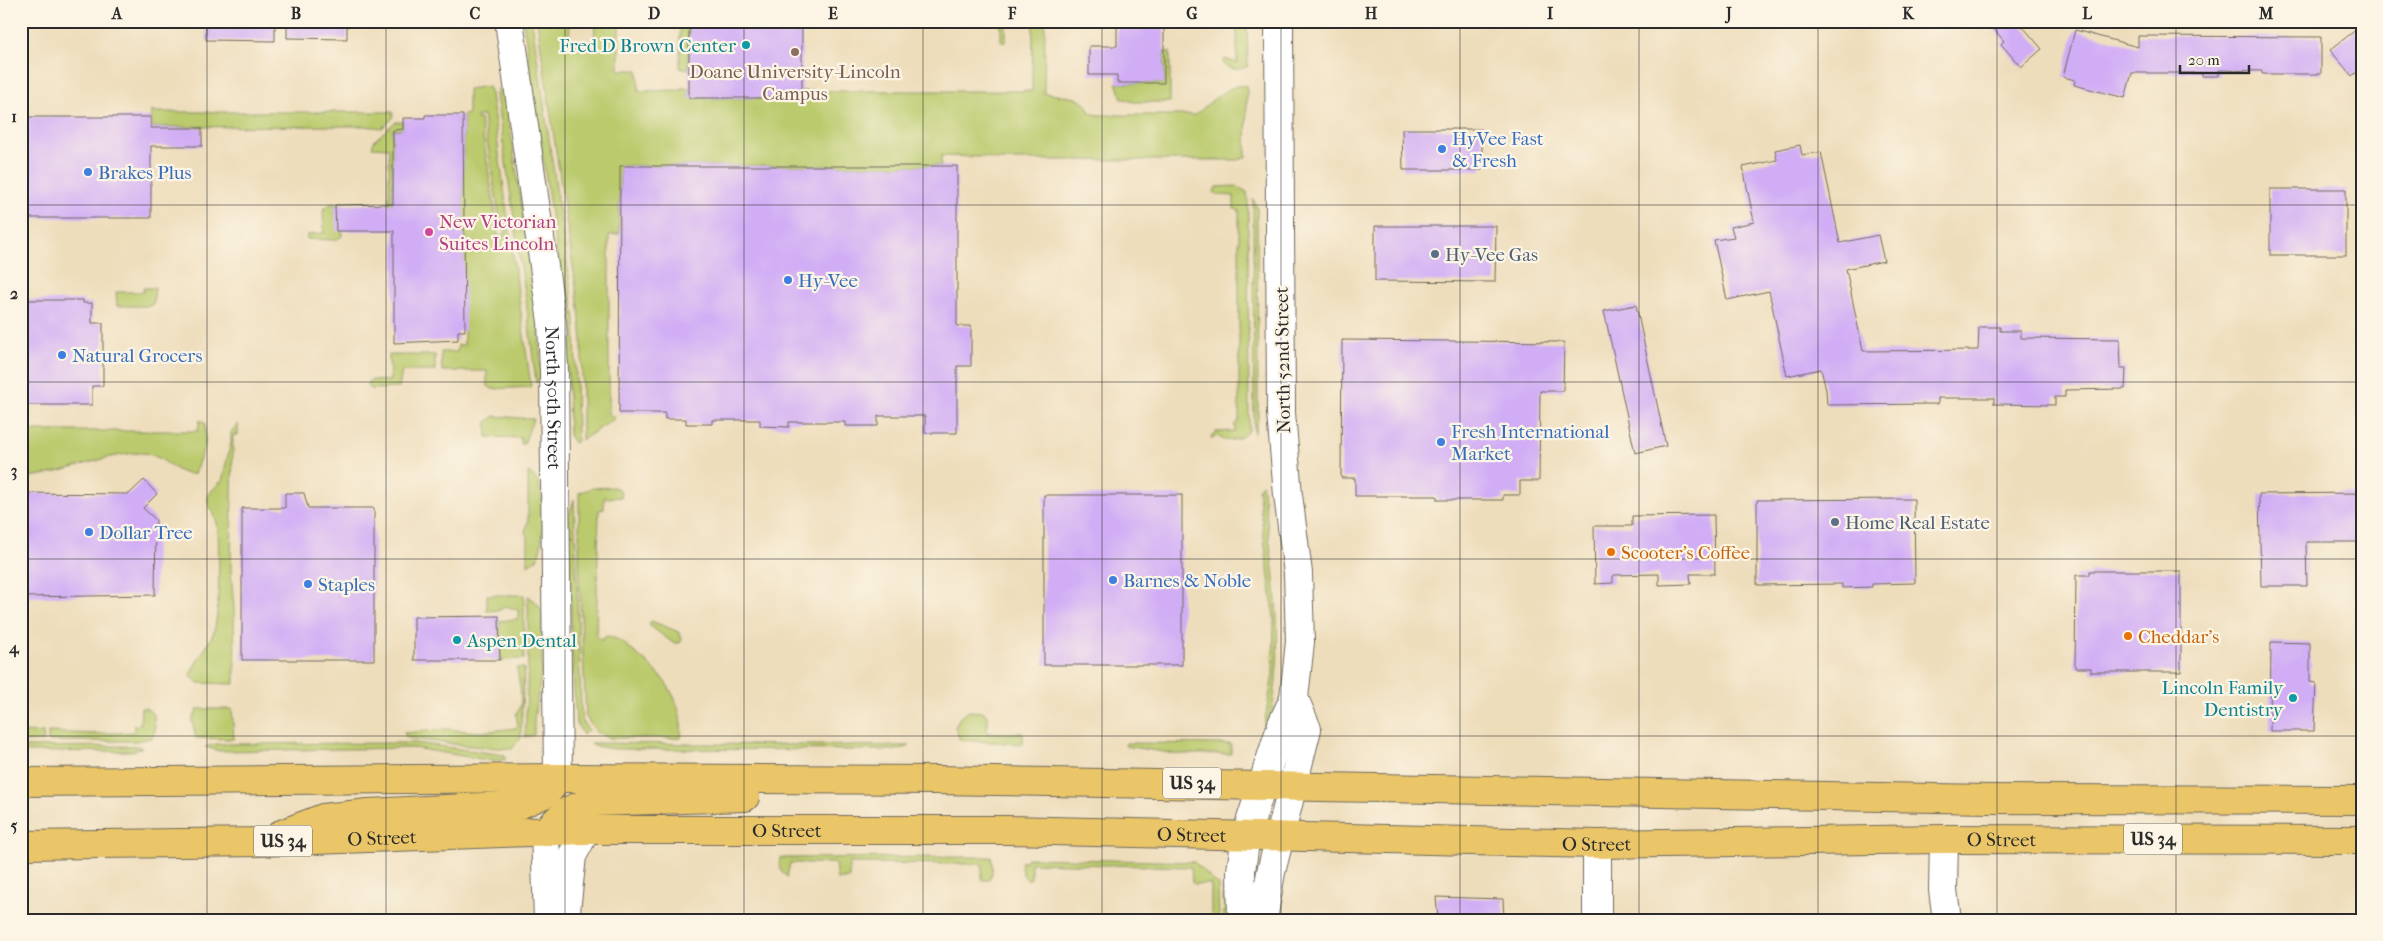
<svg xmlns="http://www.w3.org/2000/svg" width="2383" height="941" font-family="'IM FELL French Canon',serif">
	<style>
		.green { fill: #bbca6d; stroke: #737a4c; fill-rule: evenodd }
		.building { fill: #d1adf5 }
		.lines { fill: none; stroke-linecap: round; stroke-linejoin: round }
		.minor-casing { stroke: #6f695d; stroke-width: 30 }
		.major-casing { stroke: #6f695d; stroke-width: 30 }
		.minor { stroke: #fff; stroke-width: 28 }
		.major { stroke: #eac669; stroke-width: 28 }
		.grid { fill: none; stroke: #2b2b2b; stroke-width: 1; stroke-opacity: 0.55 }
		.culture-dot { fill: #0f9aa8; stroke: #fcf5e5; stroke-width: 2 }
		.education-dot { fill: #8d6e63; stroke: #fcf5e5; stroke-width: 2 }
		.shop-dot { fill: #3f7fe0; stroke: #fcf5e5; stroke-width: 2 }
		.hotel-dot { fill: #d1479c; stroke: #fcf5e5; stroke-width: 2 }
		.service-dot { fill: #5c6f8a; stroke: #fcf5e5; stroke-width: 2 }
		.food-dot { fill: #e8710a; stroke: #fcf5e5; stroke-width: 2 }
		.labels { text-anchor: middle; stroke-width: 4.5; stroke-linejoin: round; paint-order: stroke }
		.shield { fill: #fcf5e5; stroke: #6a6863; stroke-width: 1 }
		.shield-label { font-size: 18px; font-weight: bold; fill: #2b2b2b }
		.culture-label { font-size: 19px; fill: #0d838f; stroke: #fcf5e5; text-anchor: end }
		.education-label { font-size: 19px; fill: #785e54; stroke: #fcf5e5 }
		.shop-label { font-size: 19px; fill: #366cbe; stroke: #fcf5e5; text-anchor: start }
		.hotel-label { font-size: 19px; fill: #b23c85; stroke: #fcf5e5; text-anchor: start }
		.service-label { font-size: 19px; fill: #4e5e75; stroke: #fcf5e5; text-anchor: start }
		.street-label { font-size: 19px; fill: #2b2b2b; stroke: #fcf5e5 }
		.food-label { font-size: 19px; fill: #c56008; stroke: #fcf5e5; text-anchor: start }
		.neatline { fill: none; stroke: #2b2b2b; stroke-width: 2 }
		.grid-label { font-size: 16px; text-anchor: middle; font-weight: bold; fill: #2b2b2b }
	</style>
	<rect width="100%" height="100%" fill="#fcf5e5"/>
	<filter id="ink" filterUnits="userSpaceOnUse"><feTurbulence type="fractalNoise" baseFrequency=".02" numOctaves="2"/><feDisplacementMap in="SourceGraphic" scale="10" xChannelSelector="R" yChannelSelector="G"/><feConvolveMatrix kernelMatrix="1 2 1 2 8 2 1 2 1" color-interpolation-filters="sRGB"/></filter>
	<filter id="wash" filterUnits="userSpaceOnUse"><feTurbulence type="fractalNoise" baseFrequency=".0096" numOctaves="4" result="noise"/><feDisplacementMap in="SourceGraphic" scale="20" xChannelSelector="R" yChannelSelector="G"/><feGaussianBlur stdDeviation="1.12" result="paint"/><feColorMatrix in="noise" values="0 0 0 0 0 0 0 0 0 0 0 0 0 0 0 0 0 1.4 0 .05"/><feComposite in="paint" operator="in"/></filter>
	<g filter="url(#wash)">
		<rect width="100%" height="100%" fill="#edb"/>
		<!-- green -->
		<g class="green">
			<polygon points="523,21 532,21 575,319 577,441 574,443 569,435 567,324"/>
			<path d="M 537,21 L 570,21 L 569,43 L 594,44 L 595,21 L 619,21 L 619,70 L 638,70 L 639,91 L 681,90 L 681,88 L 689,88 L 689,98 L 802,98 L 802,91 L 1032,91 L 1033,21 L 1045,21 L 1044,93 L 1076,98 L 1086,104 L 1090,112 L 1097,115 L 1195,115 C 1209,104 1229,82 1247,86 L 1246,157 L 1238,160 L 997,160 L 985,157 L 941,156 L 941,166 L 620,166 L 619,234 L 609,235 L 609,415 L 614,416 L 614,419 L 582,440 L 582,341 L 579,308 Z"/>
			<polygon points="680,21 689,21 689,69 680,68"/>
			<polygon points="837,21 1006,21 1006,40 1004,43 1001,41 1001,24 837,24"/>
			<path d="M 1237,21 L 1247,21 L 1248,66 C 1238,71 1229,70 1222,62 L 1225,59 L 1237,63 Z"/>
			<polygon points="1164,52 1170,52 1170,102 1133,102 1122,98 1116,83 1164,83"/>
			<path d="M 488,86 L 491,94 L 531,387 L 492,389 L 487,385 L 487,371 L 442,371 L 441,352 L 457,352 L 458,345 L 464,345 L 463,115 L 468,114 L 468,89 ZM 477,116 L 483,116 L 501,229 L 506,229 L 505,235 L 497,235 L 498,229 L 480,119 L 477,119 Z"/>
			<polygon points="497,89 501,91 506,100 539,324 541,377 536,383 526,300 496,95"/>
			<polygon points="151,112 393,112 393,118 382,128 365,126 151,127"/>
			<polygon points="395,122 403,122 403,129 393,130 393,208 389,208 389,148 372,147 374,141"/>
			<path d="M 1236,186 L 1247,192 L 1248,201 L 1249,430 C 1242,439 1227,445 1218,436 L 1211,439 L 1212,435 L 1215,432 L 1235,431 L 1235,424 L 1239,421 L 1239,210 L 1234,209 L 1234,196 L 1218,195 L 1214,192 L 1216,187 Z"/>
			<polygon points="1253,199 1257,208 1258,419 1254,434"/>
			<polygon points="330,204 340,204 343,206 342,236 336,240 307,239 307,235 324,233 323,210"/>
			<polygon points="143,288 155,288 153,304 150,306 117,306 116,292 143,292"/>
			<polygon points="389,355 435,355 435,371 402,371 399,388 371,389 368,386 368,382 372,380 390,381"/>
			<polygon points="495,416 533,419 524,444 521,444 521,438 487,437 487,422"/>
			<path d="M 200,420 L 205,423 L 205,445 L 194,474 C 173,476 164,452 138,453 C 98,455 61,477 21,477 L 21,431 L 198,431 Z"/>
			<path d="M 238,424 L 238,435 L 233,435 L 231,571 L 234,609 L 235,684 L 198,683 L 190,675 C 196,660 207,649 213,634 C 220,617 219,552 218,530 C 216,505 194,503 222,481 L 231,442 L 231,432 Z"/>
			<path d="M 528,472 C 532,475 537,478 539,484 C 544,499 545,544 537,559 L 528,565 L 528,537 L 525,532 L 528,522 Z"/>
			<path d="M 1262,484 C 1273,568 1288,650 1267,733 L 1263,732 L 1273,674 L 1274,618 L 1258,489 Z"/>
			<path d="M 614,487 L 620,490 L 621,497 L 604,498 L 604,509 L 599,510 L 596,636 L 601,640 L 607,636 C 626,641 625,646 639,656 C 666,677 684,703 681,738 L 610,738 L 596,732 L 586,717 L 579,577 L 579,493 L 592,488 Z"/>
			<polygon points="574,499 581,708 582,720 588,730 583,735 576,722 575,707 571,633 569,515"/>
			<polygon points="487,595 524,595 524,659 500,660 499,621 518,619 518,610 506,606 500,610 487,611"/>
			<polygon points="528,596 537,603 542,612 542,670 534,719 534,735 525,737 528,663"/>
			<polygon points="651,621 679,632 682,640 680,643 673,643 649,625"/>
			<path d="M 517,668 L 524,668 L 521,730 L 521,738 L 512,749 L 469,746 L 407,738 L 404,733 L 446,729 L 481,732 L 515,728 L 518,726 L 516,714 C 526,703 518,681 517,668 Z"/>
			<polygon points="141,708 146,708 154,715 155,730 152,738 136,741 48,741 48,732 93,734 134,732 134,725 140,725"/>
			<polygon points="198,709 232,709 234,739 196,738 192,720"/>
			<polygon points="969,711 984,712 987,716 987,733 1023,733 1023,744 960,740 955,727 960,717"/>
			<polygon points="21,732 43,733 44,741 21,742"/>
			<polygon points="416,743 505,755 505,760 487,760 414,748 219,751 205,747 216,744"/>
			<polygon points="590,743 910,746 897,750 616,749 594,746"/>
			<polygon points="1126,743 1231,744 1231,754 1176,754 1125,746"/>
			<polygon points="136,746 142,748 132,751 21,752 21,747"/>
			<path d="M 991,857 C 993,865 994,874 988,880 L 982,880 L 982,864 L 849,863 L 849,878 L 837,880 L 835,863 L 790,863 L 787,877 C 780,872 778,866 780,858 Z"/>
			<path d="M 1027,858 L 1194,862 L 1218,885 L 1219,920 L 1211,920 L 1211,884 L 1194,884 L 1192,882 L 1191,867 L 1031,863 L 1031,878 L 1028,880 C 1022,876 1020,867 1022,861 L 1026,861 Z"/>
			<polygon points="1227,884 1233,920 1224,920 1223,890"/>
		</g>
		<g id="blocks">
			<!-- building -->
			<g class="building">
				<polygon points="206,21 275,21 275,41 206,40"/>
				<polygon points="287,21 347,21 347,39 287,38"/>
				<rect x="689" y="21" width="113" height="77"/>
				<polygon points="1117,21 1164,21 1164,83 1117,83 1117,75 1089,75 1089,46 1117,46"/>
				<polygon points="1987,21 2018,21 2042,49 2021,67 2001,44 2004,41"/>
				<polygon points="2362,25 2362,68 2352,76 2330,50"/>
				<polygon points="2075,30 2138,47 2138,36 2321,37 2321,74 2262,74 2262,71 2219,70 2219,76 2202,76 2202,73 2132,73 2125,98 2074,85 2075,80 2063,77"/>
				<polygon points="425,115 463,115 465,331 458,331 458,340 394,343 394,231 336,231 335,205 393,204 393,130 403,129 403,118 425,118"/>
				<polygon points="24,117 151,117 151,128 202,128 202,146 151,146 151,218 24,218"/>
				<polygon points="1402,129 1482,129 1482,170 1403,170"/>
				<polygon points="1800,145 1802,155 1821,152 1840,243 1878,235 1884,261 1846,269 1863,351 1978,350 1979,327 2000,327 2000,331 2021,331 2021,338 2120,339 2121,368 2126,368 2125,389 2065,390 2065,397 2055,397 2055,405 1994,404 1994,398 1938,398 1938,404 1827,405 1826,390 1821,369 1787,376 1769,291 1727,300 1714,240 1734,237 1731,227 1754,222 1743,167 1777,160 1775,150"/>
				<polygon points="620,166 957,166 957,326 971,326 971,366 957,366 957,433 925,433 925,416 878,416 878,426 845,426 845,422 789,422 789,427 760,426 760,420 712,420 712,424 686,424 686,419 665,419 665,413 619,413"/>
				<rect x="2270" y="189" width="76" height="66"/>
				<polygon points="1375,226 1496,226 1495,282 1375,281"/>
				<polygon points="21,300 83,300 83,303 92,303 92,323 103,323 103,386 92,386 92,405 21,405"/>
				<polygon points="1636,305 1666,446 1635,453 1604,311"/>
				<polygon points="1342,340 1564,342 1563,391 1540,391 1539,481 1520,481 1520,495 1503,495 1503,500 1437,500 1437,496 1355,496 1355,478 1341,478"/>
				<polygon points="144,480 157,494 143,508 156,520 155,595 21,597 21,493 129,494"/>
				<polygon points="285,493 304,493 308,508 374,508 374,660 242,660 242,508 285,508"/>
				<polygon points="2362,493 2362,542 2306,542 2307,586 2261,586 2259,494"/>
				<rect x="1044" y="495" width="138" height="170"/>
				<polygon points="1914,499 1915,583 1872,584 1872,587 1842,588 1842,584 1757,585 1757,500"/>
				<polygon points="1714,515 1715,574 1690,574 1691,584 1659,585 1659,574 1613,575 1613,583 1595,584 1594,526 1632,526 1632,516"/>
				<polygon points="2090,571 2181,571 2181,672 2091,672 2091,668 2075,668 2076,575 2090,575"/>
				<polygon points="499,616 500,660 414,660 414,617"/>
				<polygon points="2271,642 2310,643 2310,682 2316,683 2314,731 2270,731"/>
				<polygon points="1436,897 1503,899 1504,920 1438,920"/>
			</g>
		</g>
	</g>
	<g filter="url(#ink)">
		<use href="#blocks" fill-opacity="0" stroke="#6f695d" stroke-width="1"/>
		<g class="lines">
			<!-- minor casing -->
			<g class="minor-casing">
				<g id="minor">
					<path id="s1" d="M 509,21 L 552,322 L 554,373 L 558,778"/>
					<polyline points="545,832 548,920"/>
					<polyline points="1944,839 1943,890 1947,920"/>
					<polyline points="565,920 572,856 586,830"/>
					<polyline points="1242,920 1241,871 1246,835 1282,724 1294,698 1300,642 1298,573 1288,495 1281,413 1279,21"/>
					<polyline points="1263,920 1271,872 1307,729 1294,698"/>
					<polyline points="1597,920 1597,844"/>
				</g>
			</g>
			<!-- major casing -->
			<g class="major-casing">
				<g id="major">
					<polyline points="21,782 558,778 936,780 1989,799 2362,800"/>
					<path d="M 545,832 C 562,814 569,807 594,802 L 745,797"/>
					<polyline points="281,834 323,818 368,813 519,805 547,793 558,778"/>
					<path id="s2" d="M 21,845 L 261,842 L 586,830 L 1007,830 L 1597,844 L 1944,839 L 2362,840"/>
				</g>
			</g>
			<!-- minor -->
			<use href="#minor" class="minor"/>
			<!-- major -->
			<use href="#major" class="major"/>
		</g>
	</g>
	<!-- grid -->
	<path class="grid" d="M 207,21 L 207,920M 386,21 L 386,920M 565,21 L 565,920M 744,21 L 744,920M 923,21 L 923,920M 1102,21 L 1102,920M 1281,21 L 1281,920M 1460,21 L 1460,920M 1639,21 L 1639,920M 1818,21 L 1818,920M 1997,21 L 1997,920M 2176,21 L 2176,920M 21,205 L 2362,205M 21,382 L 2362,382M 21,559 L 2362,559M 21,736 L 2362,736"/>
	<!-- markers -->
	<g class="culture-dot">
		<circle cx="746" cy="45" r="5"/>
		<circle cx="457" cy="640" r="5"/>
		<circle cx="2293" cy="698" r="5"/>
	</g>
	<circle class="education-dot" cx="795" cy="52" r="5"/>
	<g class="shop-dot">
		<circle cx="1442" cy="149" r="5"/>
		<circle cx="88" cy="172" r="5"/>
		<circle cx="788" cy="280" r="5"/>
		<circle cx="62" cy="355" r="5"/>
		<circle cx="1441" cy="442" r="5"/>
		<circle cx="89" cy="532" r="5"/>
		<circle cx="1113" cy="580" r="5"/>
		<circle cx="308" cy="584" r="5"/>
	</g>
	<circle class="hotel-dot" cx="429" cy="232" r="5"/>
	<g class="service-dot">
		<circle cx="1435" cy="254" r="5"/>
		<circle cx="1835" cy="522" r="5"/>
	</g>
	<g class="food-dot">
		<circle cx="1611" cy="552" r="5"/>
		<circle cx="2128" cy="636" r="5"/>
	</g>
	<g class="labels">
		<!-- shield labels -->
		<g class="shield">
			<rect x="1163" y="767.5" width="58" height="31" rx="4"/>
			<rect x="2124" y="823.5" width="58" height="31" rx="4"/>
			<rect x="254" y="825.5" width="58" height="31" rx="4"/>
		</g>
		<g class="shield-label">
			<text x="1192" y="789">US 34</text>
			<text x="2153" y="845">US 34</text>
			<text x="283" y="847">US 34</text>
		</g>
		<!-- culture labels -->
		<g class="culture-label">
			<text x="736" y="52">Fred D Brown Center</text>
			<text x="467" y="647" text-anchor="start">Aspen Dental</text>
			<text x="2283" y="694">Lincoln Family<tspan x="2283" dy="22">Dentistry</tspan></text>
		</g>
		<!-- education labels -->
		<g class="education-label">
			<text x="795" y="78">Doane University-Lincoln<tspan x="795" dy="22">Campus</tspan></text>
		</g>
		<!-- shop labels -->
		<g class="shop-label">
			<text x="1452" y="145">HyVee Fast<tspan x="1452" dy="22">&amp; Fresh</tspan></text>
			<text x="98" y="179">Brakes Plus</text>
			<text x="798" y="287">Hy-Vee</text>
			<text x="72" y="362">Natural Grocers</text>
			<text x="1451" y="438">Fresh International<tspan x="1451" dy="22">Market</tspan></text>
			<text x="99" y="539">Dollar Tree</text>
			<text x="1123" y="587">Barnes &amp; Noble</text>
			<text x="318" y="591">Staples</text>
		</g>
		<!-- hotel labels -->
		<g class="hotel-label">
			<text x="439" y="228">New Victorian<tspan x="439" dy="22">Suites Lincoln</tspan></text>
		</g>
		<!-- service labels -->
		<g class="service-label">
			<text x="1445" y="261">Hy-Vee Gas</text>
			<text x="1845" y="529">Home Real Estate</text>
		</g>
		<!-- street labels -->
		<g class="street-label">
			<text transform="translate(1282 360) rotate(-91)" y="7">North 52nd Street</text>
			<text dy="7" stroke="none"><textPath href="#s1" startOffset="380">North 50th Street</textPath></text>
			<text dy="7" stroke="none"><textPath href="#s2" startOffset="766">O Street</textPath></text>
			<text dy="7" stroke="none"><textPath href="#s2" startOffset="1171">O Street</textPath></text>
			<text dy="7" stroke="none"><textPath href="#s2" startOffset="361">O Street</textPath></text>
			<text dy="7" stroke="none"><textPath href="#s2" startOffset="1981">O Street</textPath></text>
			<text dy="7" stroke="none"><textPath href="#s2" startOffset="1576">O Street</textPath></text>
		</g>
		<!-- food labels -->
		<g class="food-label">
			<text x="1621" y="559">Scooter's Coffee</text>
			<text x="2138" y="643">Cheddar's</text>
		</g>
	</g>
	<!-- margin -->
	<rect width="2383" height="941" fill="none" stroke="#fcf5e5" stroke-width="55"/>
	<!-- scale -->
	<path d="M2180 65v8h69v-8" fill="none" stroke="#2b2b2b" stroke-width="2.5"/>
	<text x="2188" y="65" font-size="15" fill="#2b2b2b" stroke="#fcf5e5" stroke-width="4" paint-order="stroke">20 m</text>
	<rect x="28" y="28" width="2328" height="886" class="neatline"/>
	<g class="grid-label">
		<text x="117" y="19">A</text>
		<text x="296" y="19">B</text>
		<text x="475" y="19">C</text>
		<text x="654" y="19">D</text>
		<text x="833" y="19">E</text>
		<text x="1012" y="19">F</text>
		<text x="1192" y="19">G</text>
		<text x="1371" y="19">H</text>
		<text x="1550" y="19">I</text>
		<text x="1729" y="19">J</text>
		<text x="1908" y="19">K</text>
		<text x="2087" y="19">L</text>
		<text x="2266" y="19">M</text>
		<text x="14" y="122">1</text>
		<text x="14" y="299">2</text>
		<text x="14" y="476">3</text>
		<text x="14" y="653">4</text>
		<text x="14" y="831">5</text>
	</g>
</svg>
